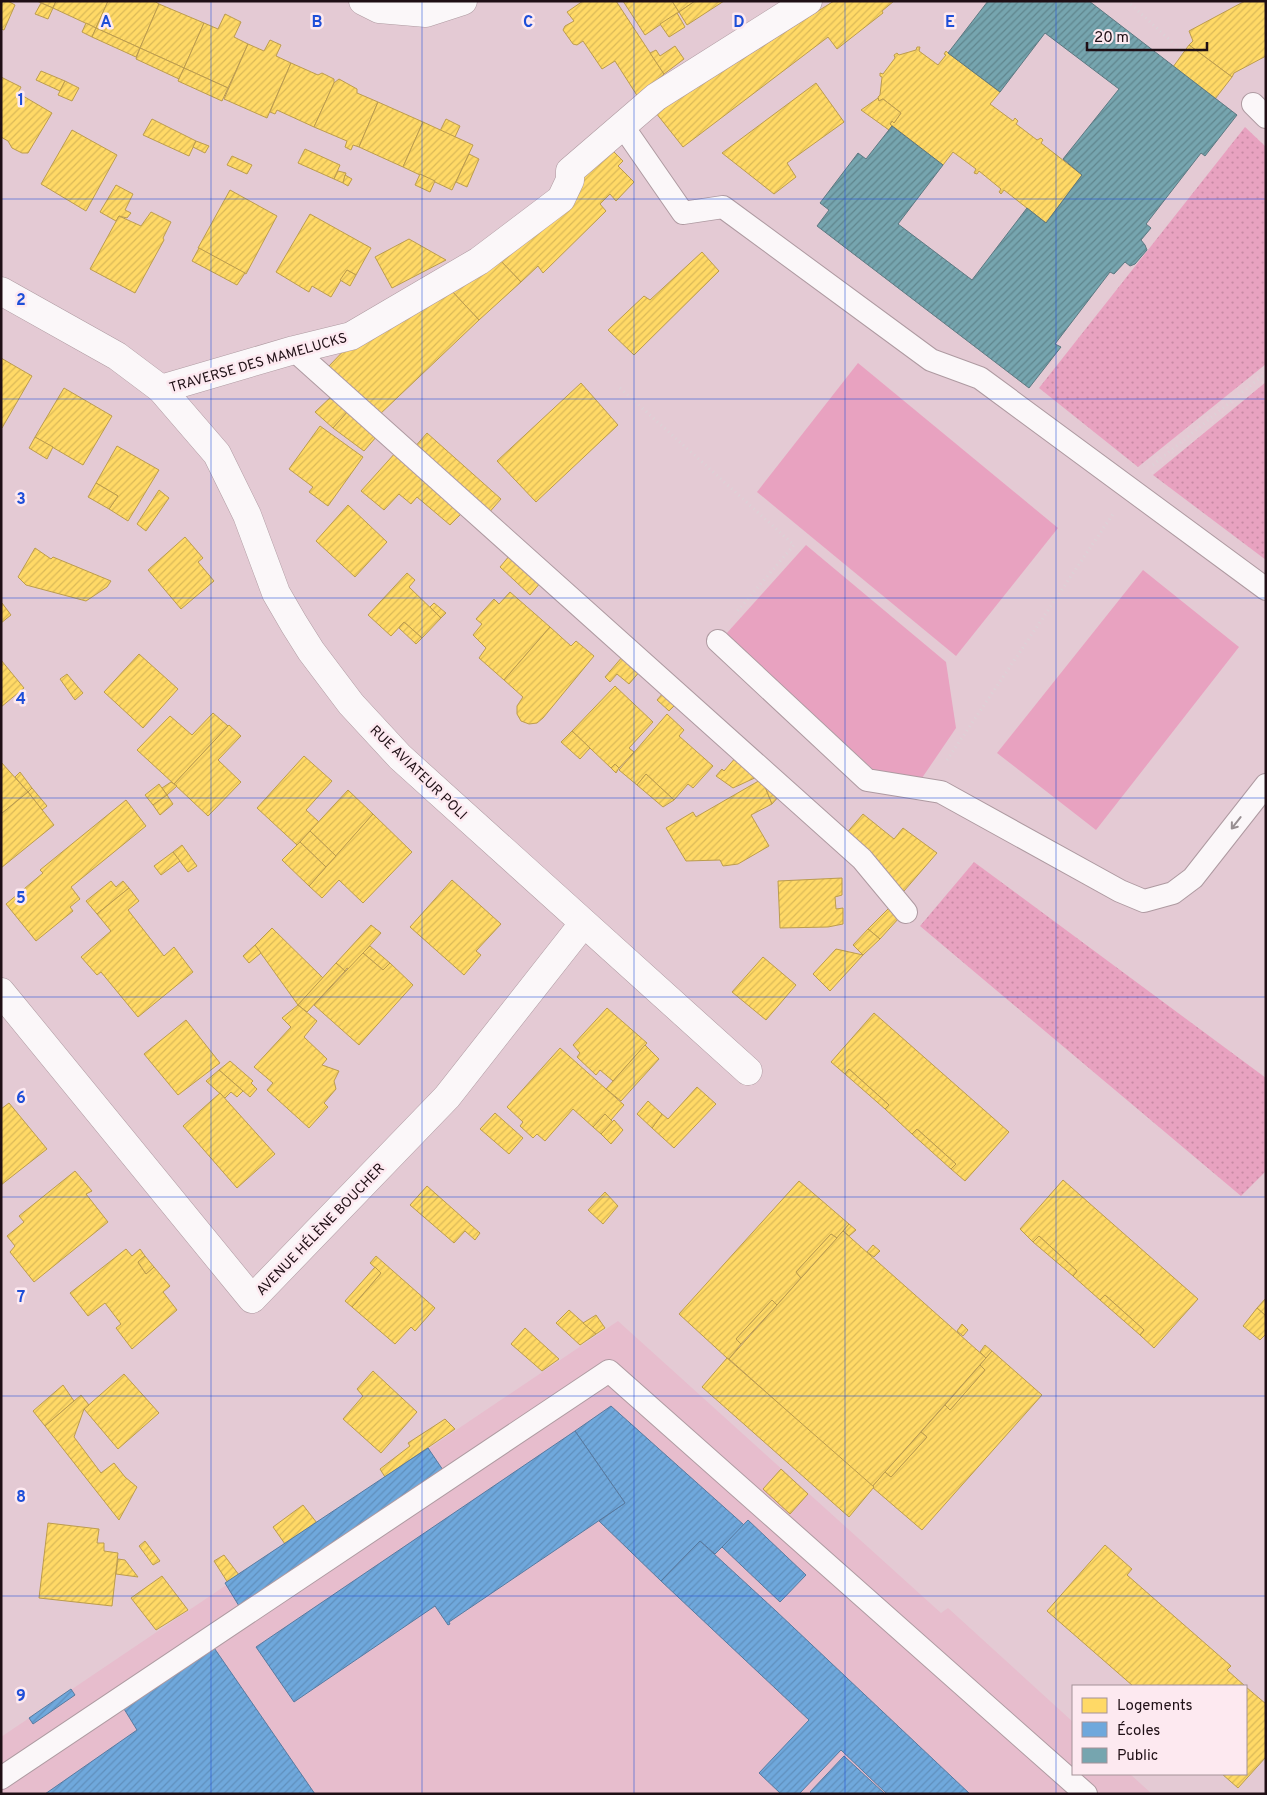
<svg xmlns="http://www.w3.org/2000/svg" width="1267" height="1795" font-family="Overpass,sans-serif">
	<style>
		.built { fill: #e7bdcd }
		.grass { fill: #e8a2c0 }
		.park { fill: url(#park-dots) }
		.homes { fill: url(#homes-hatch); stroke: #bc9c4e }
		.schools { fill: url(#schools-hatch); stroke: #577aa0 }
		.public { fill: url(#public-hatch); stroke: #5c7881 }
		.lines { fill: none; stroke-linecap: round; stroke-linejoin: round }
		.lane-casing { stroke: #ae9aa1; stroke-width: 24 }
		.street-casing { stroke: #ae9aa1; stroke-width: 29 }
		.path { stroke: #dcd3d7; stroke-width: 3; stroke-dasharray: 1 4; stroke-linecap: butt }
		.lane { stroke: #fbf7f9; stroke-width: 22 }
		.street { stroke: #fbf7f9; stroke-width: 28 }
		.oneway { stroke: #988f92 }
		.grid { fill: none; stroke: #1d4ed8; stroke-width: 1; stroke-opacity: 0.55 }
		.labels { text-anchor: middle; stroke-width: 5; stroke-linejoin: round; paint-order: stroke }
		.street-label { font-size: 14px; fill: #1f0f15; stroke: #fde9f0 }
		.grid-label { font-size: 16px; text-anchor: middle; font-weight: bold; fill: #1d4ed8; stroke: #fde9f0; stroke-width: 5; stroke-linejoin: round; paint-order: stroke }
	</style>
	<defs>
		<pattern id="park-dots" width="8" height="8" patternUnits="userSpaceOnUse" patternTransform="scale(1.25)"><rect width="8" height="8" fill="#e8a2c0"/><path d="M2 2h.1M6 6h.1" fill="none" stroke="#c78aa4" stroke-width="1.8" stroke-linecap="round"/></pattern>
		<pattern id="homes-hatch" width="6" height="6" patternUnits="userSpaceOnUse" patternTransform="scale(1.25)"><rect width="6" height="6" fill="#ffd966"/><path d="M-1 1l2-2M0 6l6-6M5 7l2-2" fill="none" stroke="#dab958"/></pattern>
		<pattern id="schools-hatch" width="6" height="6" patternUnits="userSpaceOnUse" patternTransform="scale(1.25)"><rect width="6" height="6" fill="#6fa8dc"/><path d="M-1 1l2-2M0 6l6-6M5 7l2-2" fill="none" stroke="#608fbc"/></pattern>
		<pattern id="public-hatch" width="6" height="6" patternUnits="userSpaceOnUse" patternTransform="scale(1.25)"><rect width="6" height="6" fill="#76a5af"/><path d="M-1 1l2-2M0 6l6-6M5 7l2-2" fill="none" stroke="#60858d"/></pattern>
	</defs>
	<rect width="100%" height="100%" fill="#e4cad4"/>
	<!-- built -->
	<polygon class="built" points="618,1321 941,1613 948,1608 1073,1722 1073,1774 1130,1774 1152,1794 1,1794 1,1737"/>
	<!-- grass -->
	<g class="grass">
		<polygon points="858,363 1058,528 956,656 757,492"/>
		<polygon points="806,545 946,662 956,728 922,778 878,774 726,634"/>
		<polygon points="1143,570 1239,647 1096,830 997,753"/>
	</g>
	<!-- park -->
	<g class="park">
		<polygon points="1245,127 1266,147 1266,364 1138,467 1039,388"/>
		<polygon points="1266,382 1266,560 1153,475"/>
		<polygon points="974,862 1266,1078 1266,1171 1241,1196 920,926"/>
	</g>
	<!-- homes -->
	<g class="homes">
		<polygon points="3,1 8,1 15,5 4,30 1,29 1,5"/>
		<polygon points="37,1 56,1 53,8"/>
		<polygon points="56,1 108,1 96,28 53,8"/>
		<polygon points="108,1 154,1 159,4 140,48 96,28"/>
		<polygon points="583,1 616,1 664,74 638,97 615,61 602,69 583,41 577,45 573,44 563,30 565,26 574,21 567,12"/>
		<polygon points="623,1 672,1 679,12 645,35"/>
		<polygon points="672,1 695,1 679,12"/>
		<polygon points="695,1 724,1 687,25 679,12"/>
		<polygon points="834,1 894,1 882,11 883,13 837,49 828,37 683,147 656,113"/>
		<polygon points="1245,1 1266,1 1266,56 1234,73 1232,77 1189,45 1193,41 1189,31"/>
		<polygon points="41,3 53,8 48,19 35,14"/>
		<polygon points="159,4 204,23 184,68 140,48"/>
		<polygon points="677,13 685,27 669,37 660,24"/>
		<polygon points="225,14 241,22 234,37 248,44 228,88 184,68 204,23 218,29"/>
		<polygon points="86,23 96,28 92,37 82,32"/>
		<polygon points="96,28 140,48 136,57 92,37"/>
		<polygon points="270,40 281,45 276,56 291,63 267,118 224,99 248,44 264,51"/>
		<polygon points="1189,45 1232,77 1215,99 1173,67"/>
		<polygon points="675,46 684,59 664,74 650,53 656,50 660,56"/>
		<polygon points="917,47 920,47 919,51 938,65 946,55 944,54 946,51 948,53 1000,92 990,104 1013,121 1015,118 1018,121 1016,124 1037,140 1041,138 1043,140 1041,143 1082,175 1046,223 1004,190 1001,194 999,192 1001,189 979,171 977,174 974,173 976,169 953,152 943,165 890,124 892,121 894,123 901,113 883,99 879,101 878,97 880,95 882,77 880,76 880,73 883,74 895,58 894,55 897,53 899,55 916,50"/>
		<polygon points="140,48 184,68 179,79 136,59"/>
		<polygon points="291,63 318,75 322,73 334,79 334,83 314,127 277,110 275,114 270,112"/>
		<polygon points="184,68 228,88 222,101 178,81"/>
		<polygon points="41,71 65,81 60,91 36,80"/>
		<polygon points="1,77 21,87 18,93 52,113 28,153 22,153 12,148 8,141 1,137"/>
		<polygon points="339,79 357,89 357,93 378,102 359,147 353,145 351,150 345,147 347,141 314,127 334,83"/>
		<polygon points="65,81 79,88 72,101 58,95"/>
		<polygon points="816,83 844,122 787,163 796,177 774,194 722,153"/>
		<polygon points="878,98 879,101 883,99 901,113 894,123 892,121 890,124 892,126 889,130 861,110"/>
		<polygon points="378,102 423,122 403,167 359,147"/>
		<polygon points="152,119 196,141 189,156 143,135"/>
		<polygon points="446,119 460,126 455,137 440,131"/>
		<polygon points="423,122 473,145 452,190 403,167"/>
		<polygon points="72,130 117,155 86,211 41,184"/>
		<polygon points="196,141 209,146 205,153 193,147"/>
		<polygon points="305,149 340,165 334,179 298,163"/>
		<polygon points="611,149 623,161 618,166 634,182 616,201 610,194 600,204 606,211 543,273 538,266 521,282 498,258"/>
		<polygon points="469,154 479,159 467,187 456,182"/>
		<polygon points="232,156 252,165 247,174 227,165"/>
		<polygon points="338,171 346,173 343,183 334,179"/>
		<polygon points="420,174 435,181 430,192 415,185"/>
		<polygon points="345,175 352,179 348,186 343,183"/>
		<polygon points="116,185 133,194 125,210 131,213 127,218 119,216 116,221 100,212"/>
		<polygon points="230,190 277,216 246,274 198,248"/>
		<polygon points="151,212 171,222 163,238 164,240 135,293 90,269 119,216 141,226"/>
		<polygon points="310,214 371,248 356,275 347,270 331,297 312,286 309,292 276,272"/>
		<polygon points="409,239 446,260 392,288 375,257"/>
		<polygon points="199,248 245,273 237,285 192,261"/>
		<polygon points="702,252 719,271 634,355 608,330 644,296 650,300"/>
		<polygon points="498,258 521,282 479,320 449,288"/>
		<polygon points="347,270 356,275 350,286 340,280"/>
		<polygon points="449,288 479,320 378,416 329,372 329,366 353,341"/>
		<polygon points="1,358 32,376 2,428 1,428"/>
		<polygon points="581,383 618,425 536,502 497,461"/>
		<polygon points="64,388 112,416 83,465 35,437"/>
		<polygon points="334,394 349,410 333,428 315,412"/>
		<polygon points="349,410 377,436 364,451 333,428"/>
		<polygon points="320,426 363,457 328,506 309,492 313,487 289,469"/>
		<polygon points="427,433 501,499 487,515 413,449"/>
		<polygon points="35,437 53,447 47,459 29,448"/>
		<polygon points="117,446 159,470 128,521 109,509 118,496 96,483"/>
		<polygon points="396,452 462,513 450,525 417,497 411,504 399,494 384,510 361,491"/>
		<polygon points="96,483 118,496 109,509 88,497"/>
		<polygon points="159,490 169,498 146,531 137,524"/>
		<polygon points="348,505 387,542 355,577 316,541"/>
		<polygon points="185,537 203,558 198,562 214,581 181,609 148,570"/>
		<polygon points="35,548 51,559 53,557 111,581 107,587 86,601 26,585 18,577"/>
		<polygon points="510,555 541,582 530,595 500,567"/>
		<polygon points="407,573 415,580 409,587 441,618 422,638 404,622 391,636 368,615"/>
		<polygon points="510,592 550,627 504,680 479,658 486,648 473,635 482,624 476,619 494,599 499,604"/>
		<polygon points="2,603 11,615 1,623 1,604"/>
		<polygon points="434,603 446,613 441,618 430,607"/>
		<polygon points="404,622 422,638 416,644 399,628"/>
		<polygon points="550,627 571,646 576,641 594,656 543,718 537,723 529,724 521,721 517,714 517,706 523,697 504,680"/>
		<polygon points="139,654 178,689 143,728 104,692"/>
		<polygon points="623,656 641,670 629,684 617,674 610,682 605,677"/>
		<polygon points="1,660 24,688 1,707"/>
		<polygon points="67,674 83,693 75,700 60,679"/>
		<polygon points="615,686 653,722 629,748 634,752 619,768 615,764 611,768 572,731"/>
		<polygon points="664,692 677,703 669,711 657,700"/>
		<polygon points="213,713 228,726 174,784 137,750 170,716 192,735"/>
		<polygon points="667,714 684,730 679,736 713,766 693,788 688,784 674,800 646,774 637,785 619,770"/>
		<polygon points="229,725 241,736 218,760 241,782 208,816 174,784"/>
		<polygon points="572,731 590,748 580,759 561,742"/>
		<polygon points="304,756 332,781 306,810 319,822 297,845 257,808"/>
		<polygon points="737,756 759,776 733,788 716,776 722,769 724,771"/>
		<polygon points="1,762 28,792 1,814"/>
		<polygon points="615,764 619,768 616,773 611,768"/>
		<polygon points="20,772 32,788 28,792 15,777"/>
		<polygon points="646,774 674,800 663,807 637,785"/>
		<polygon points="762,779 772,804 751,815 769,846 738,864 723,866 720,860 686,861 666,828 693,812 696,817"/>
		<polygon points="762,779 780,795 772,804"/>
		<polygon points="171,782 177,786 167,795 162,788"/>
		<polygon points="159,784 167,795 153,805 145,795"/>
		<polygon points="32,788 47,806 42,810 28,792"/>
		<polygon points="348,790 373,814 336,856 310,831"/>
		<polygon points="28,792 54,825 1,868 1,814"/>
		<polygon points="167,795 173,804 160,815 153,805"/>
		<polygon points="126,800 146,826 71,887 80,899 70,907 73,911 36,941 6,904 43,873 40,870"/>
		<polygon points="373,814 412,852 363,903 339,880 322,898 309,886"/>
		<polygon points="863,814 894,839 903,828 937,853 904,891 844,836"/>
		<polygon points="310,831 336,856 326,867 300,842"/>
		<polygon points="300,842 326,867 309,886 282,860"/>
		<polygon points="182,845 197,866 188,872 173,852"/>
		<polygon points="173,852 180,861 161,875 154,866"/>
		<polygon points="842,878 842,895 835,897 836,909 843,908 843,924 828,927 780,928 778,881"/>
		<polygon points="452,880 501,924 476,951 481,955 464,975 410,927"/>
		<polygon points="111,881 116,887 123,881 129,888 97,914 86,901"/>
		<polygon points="129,888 139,901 128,910 164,956 174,947 193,972 138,1017 101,972 97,975 81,957 111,931 97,914"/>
		<polygon points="890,907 899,918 880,939 868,929"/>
		<polygon points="371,925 381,933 349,969 347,968 345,971 336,963"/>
		<polygon points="272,928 323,978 298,1005 255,945"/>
		<polygon points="868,929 880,939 863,955 853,945"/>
		<polygon points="255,945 261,953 249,963 243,956"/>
		<polygon points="370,946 390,963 383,970 363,953"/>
		<polygon points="836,949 863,955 830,991 813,974"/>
		<polygon points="363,953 383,970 390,963 413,985 359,1045 314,1005"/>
		<polygon points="763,957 796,985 766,1020 732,992"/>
		<polygon points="336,963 345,971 307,1012 298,1005"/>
		<polygon points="298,1005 317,1021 304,1037 327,1059 322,1065 339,1071 334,1081 336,1089 324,1103 328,1107 309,1128 267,1090 273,1083 254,1067 291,1027 282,1018"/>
		<polygon points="607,1008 647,1043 613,1081 600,1070 596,1075 577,1057 580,1053 573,1045"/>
		<polygon points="874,1013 1009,1132 965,1181 951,1169 956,1164 917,1129 912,1134 885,1109 889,1105 849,1069 845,1074 831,1062"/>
		<polygon points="186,1020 220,1063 178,1095 144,1054"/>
		<polygon points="645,1045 659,1059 621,1101 606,1089"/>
		<polygon points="560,1048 624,1105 611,1120 605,1114 593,1127 573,1109 545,1141 537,1134 533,1138 520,1126 523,1122 507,1107"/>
		<polygon points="230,1061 253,1081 251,1083 257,1089 250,1097 219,1070"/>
		<polygon points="849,1069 889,1105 885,1109 845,1074"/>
		<polygon points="219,1070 243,1091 237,1097 231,1092 225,1098 206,1081"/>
		<polygon points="697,1087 716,1104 674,1148 652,1128 662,1114 668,1119"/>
		<polygon points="220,1093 275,1154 237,1188 183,1126"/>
		<polygon points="648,1101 662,1114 652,1128 637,1114"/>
		<polygon points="9,1103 47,1149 1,1185 1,1109"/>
		<polygon points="495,1113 523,1138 509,1154 480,1129"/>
		<polygon points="605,1114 613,1122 601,1134 593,1127"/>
		<polygon points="614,1120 623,1130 611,1144 601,1134"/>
		<polygon points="917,1129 956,1164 951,1169 912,1134"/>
		<polygon points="75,1171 92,1191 86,1194 108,1222 34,1282 10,1252 15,1246 7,1236 24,1222 19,1216"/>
		<polygon points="1063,1180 1198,1299 1154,1348 1140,1335 1144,1330 1105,1295 1100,1300 1073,1276 1077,1271 1039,1236 1033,1242 1020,1229"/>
		<polygon points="799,1181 849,1224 837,1238 831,1234 796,1272 801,1278 777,1305 772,1300 736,1339 741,1344 729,1359 727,1358 679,1314"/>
		<polygon points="427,1186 480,1233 475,1240 465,1231 454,1243 410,1205"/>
		<polygon points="605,1192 618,1206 603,1224 588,1210"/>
		<polygon points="849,1224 856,1230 849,1236 843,1231"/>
		<polygon points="843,1231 986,1358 872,1487 729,1359"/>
		<polygon points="831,1234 837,1238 801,1278 796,1272"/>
		<polygon points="1039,1236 1077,1271 1073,1276 1033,1242"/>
		<polygon points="873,1245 880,1251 874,1257 867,1252"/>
		<polygon points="126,1249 132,1256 140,1249 145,1256 138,1262 146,1274 154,1267 170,1286 163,1292 177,1310 132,1349 116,1328 121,1324 105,1303 88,1316 70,1293"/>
		<polygon points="145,1256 154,1267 146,1274 138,1262"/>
		<polygon points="376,1256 435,1308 415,1331 411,1327 395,1344 352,1307 381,1273 370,1263"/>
		<polygon points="375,1267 381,1273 352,1307 345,1301"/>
		<polygon points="1105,1295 1144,1330 1140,1335 1100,1300"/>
		<polygon points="1266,1298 1266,1316 1257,1308"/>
		<polygon points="772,1300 777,1305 741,1344 736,1339"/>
		<polygon points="1257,1308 1266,1316 1266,1334 1260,1340 1243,1326"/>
		<polygon points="569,1310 596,1334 580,1345 556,1323"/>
		<polygon points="596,1315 605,1328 596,1334 583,1323"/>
		<polygon points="962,1324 968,1330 963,1336 957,1331"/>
		<polygon points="525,1328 559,1359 542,1371 511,1344"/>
		<polygon points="985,1345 992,1351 986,1358 980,1352"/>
		<polygon points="992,1351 1042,1395 922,1530 872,1487 885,1472 891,1477 927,1437 921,1432 945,1405 950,1410 985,1370 980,1365"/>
		<polygon points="727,1358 874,1487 849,1517 702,1387"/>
		<polygon points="980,1365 985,1370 950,1410 945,1405"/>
		<polygon points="373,1371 417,1412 381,1453 343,1419 363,1396 357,1389"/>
		<polygon points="124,1374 159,1413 118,1449 84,1409"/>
		<polygon points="63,1385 74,1401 45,1426 33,1411"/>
		<polygon points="81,1395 89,1405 84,1409 74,1437 101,1473 114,1463 125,1477 137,1487 119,1520 45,1426"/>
		<polygon points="445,1419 455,1429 385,1477 380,1469 410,1446 408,1443"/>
		<polygon points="921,1432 927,1437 891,1477 885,1472"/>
		<polygon points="781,1469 808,1494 790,1514 763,1489"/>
		<polygon points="303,1505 317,1523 285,1544 273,1527"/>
		<polygon points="48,1523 99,1529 97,1543 104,1543 104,1551 118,1553 112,1606 39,1598"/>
		<polygon points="145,1541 160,1561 153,1565 139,1546"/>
		<polygon points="1105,1545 1132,1569 1127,1575 1231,1666 1227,1670 1245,1686 1133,1686 1047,1611"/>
		<polygon points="224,1555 239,1575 228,1583 214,1561"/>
		<polygon points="118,1559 125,1560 138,1577 116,1574"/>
		<polygon points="162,1576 188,1610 156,1630 131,1598"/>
		<polygon points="1246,1687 1266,1704 1266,1757 1238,1788 1222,1774 1246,1774"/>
	</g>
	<!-- schools -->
	<g class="schools">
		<polygon points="611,1406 744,1525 715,1554 700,1541 661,1581 599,1521 625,1503 575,1431"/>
		<polygon points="575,1431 625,1503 449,1622 450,1624 448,1625 435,1606 294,1702 256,1647"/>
		<polygon points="428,1448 443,1470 239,1606 225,1583"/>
		<polygon points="748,1520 806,1575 780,1602 722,1547"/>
		<polygon points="700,1541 776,1611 970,1794 887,1794 841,1750 799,1794 781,1794 759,1773 809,1720 661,1581"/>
		<polygon points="210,1642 315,1794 45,1794 137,1730 121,1704"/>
		<polygon points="71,1689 75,1695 33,1724 29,1718"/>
		<polygon points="844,1756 885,1794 812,1794 810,1792"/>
	</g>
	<!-- public -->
	<polygon class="public" points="988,1 1089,1 1237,115 1205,156 1201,153 1146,224 1151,228 1141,240 1145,245 1147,250 1135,264 1130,266 1125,262 1114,274 1110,272 1055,344 1061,347 1029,388 817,226 829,210 820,203 858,153 866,159 892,126 943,165 898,224 972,280 1027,208 1046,223 1082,175 1063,159 1119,89 1045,33 1000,92 948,53"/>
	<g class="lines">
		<!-- lane casing -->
		<g class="lane-casing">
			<g id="lane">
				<polyline points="1253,104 1266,117"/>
				<polyline points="622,125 683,213 723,207 931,360 980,378 1266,589"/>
				<polyline points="294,350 862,859 906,912"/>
				<polyline points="718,641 867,780 941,792 1120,891 1144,901 1173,893 1193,878 1266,785"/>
				<polyline points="1,1778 609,1371 1086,1794"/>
			</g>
		</g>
		<!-- street casing -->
		<g class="street-casing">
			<g id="street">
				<polyline points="363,1 379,9 426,13 463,1"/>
				<polyline points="1,291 117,356 161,389 217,454 247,515 276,593 294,624 311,651 351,704 400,757 748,1071"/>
				<polyline points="161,389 294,350 351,336 479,261 561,199 570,180 570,171 656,97 808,1"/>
				<polyline points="1,992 252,1299 447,1097 583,924"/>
			</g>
		</g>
		<!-- path -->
		<g class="path">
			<polyline points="1127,1 1183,52"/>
			<polyline points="620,388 794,545 735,614"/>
			<polyline points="1153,465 1266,373"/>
			<polyline points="947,760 1113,514"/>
		</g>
		<!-- lane -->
		<use href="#lane" class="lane"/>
		<!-- street -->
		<use href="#street" class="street"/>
	</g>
	<!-- one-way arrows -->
	<defs><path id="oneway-shaft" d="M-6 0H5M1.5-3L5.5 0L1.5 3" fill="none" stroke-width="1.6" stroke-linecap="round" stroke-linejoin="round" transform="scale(1.25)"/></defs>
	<use class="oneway" href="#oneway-shaft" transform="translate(1236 823) rotate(128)"/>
	<!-- grid -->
	<path class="grid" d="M 211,1 L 211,1794M 422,1 L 422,1794M 634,1 L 634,1794M 845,1 L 845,1794M 1056,1 L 1056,1794M 1,199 L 1266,199M 1,399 L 1266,399M 1,598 L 1266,598M 1,798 L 1266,798M 1,997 L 1266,997M 1,1197 L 1266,1197M 1,1396 L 1266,1396M 1,1596 L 1266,1596"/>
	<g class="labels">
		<!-- street labels -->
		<g class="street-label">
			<text transform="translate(258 362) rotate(-16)" y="5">TRAVERSE DES MAMELUCKS</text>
			<text transform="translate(419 772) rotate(44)" y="5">RUE AVIATEUR POLI</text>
			<text transform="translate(320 1229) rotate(-46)" y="5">AVENUE HÉLÈNE BOUCHER</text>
		</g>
	</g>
	<g class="grid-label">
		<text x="106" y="27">A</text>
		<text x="317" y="27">B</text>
		<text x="528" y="27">C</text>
		<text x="739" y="27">D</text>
		<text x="950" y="27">E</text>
		<text x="21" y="105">1</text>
		<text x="21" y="305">2</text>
		<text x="21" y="504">3</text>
		<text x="21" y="704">4</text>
		<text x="21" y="903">5</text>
		<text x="21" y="1103">6</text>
		<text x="21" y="1302">7</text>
		<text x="21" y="1502">8</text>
		<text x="21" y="1701">9</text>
	</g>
	<!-- border -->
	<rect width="1267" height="1795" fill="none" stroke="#1f0f15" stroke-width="5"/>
	<!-- legend -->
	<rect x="1072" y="1685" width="175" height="90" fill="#fde9f0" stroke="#a49298"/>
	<rect x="1082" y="1698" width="25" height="15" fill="#ffd966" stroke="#a49298"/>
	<text x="1117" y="1710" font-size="15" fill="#1f0f15">Logements</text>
	<rect x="1082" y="1722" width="25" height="15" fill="#6fa8dc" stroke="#a49298"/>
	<text x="1117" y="1735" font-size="15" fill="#1f0f15">Écoles</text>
	<rect x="1082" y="1748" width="25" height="15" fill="#76a5af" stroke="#a49298"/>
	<text x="1117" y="1760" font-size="15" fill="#1f0f15">Public</text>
	<!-- scale -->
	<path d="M1087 42v8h120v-8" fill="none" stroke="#1f0f15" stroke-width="2.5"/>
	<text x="1094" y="42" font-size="15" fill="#1f0f15" stroke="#fde9f0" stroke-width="4" paint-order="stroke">20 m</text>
</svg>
